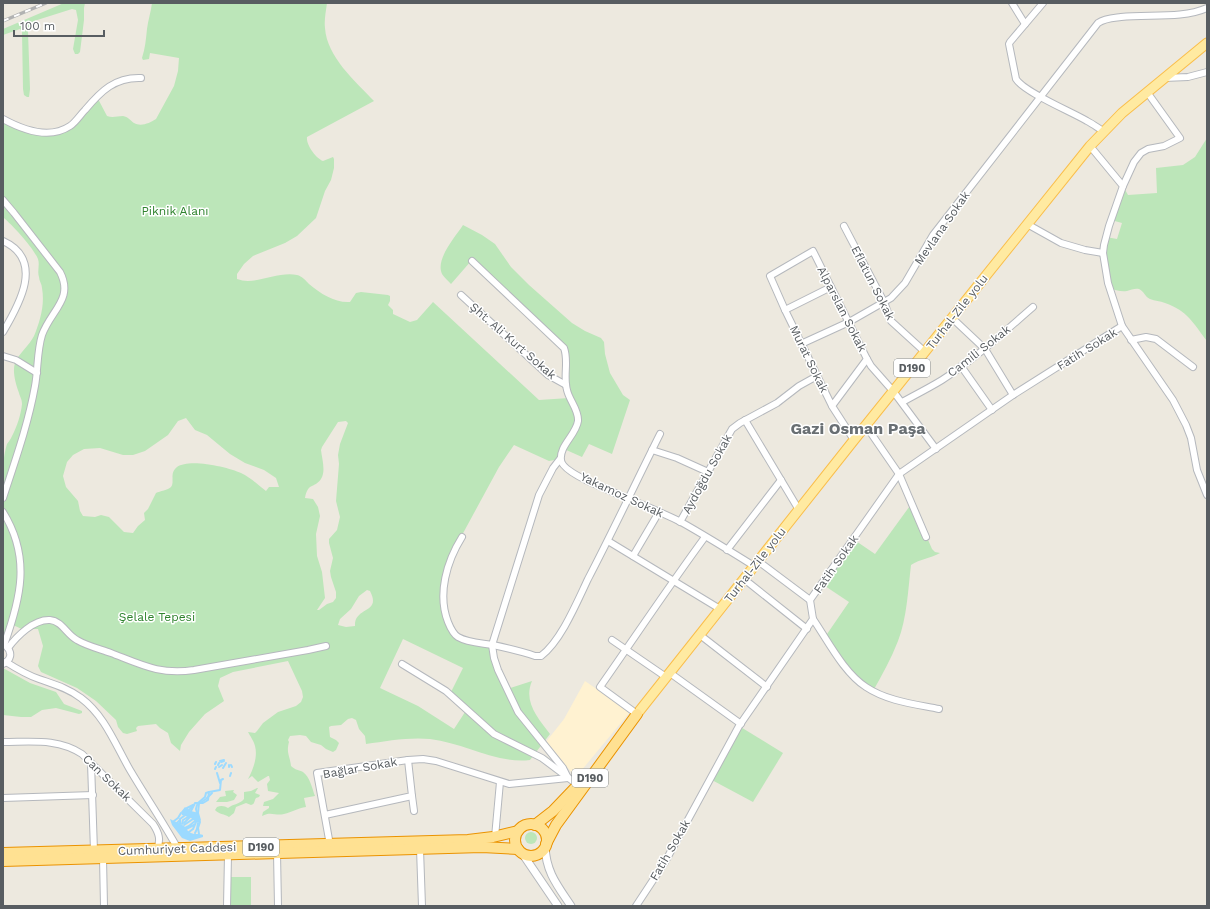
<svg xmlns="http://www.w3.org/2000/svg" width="1210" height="909" font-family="'Work Sans',sans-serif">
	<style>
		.commercial { fill: #fff2d1 }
		.green { fill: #bce6b9; fill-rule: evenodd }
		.water { fill: #9cdaff }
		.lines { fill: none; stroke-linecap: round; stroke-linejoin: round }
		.stream { stroke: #9cdaff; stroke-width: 2 }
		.minor-casing { stroke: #b5b8bd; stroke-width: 8 }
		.tertiary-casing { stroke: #b5b8bd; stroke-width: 9 }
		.primary-casing { stroke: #fabe4b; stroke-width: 11 }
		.trunk-casing { stroke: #eb9300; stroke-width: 12 }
		.minor { stroke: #fff; stroke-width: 6 }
		.tertiary { stroke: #fff; stroke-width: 7 }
		.primary { stroke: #ffeaa1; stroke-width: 9 }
		.trunk { stroke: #ffe192; stroke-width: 10 }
		.rail-casing { stroke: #b1b2b2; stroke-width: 3.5 }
		.rail { stroke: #fff; stroke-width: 2; stroke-dasharray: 6; stroke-linecap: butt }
		.labels { text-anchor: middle; stroke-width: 3; stroke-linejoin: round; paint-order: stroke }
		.shield { fill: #fff; stroke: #8a8e90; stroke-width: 1 }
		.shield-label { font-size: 11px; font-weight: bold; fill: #585d61 }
		.park-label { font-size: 12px; fill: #2f832e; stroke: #fff }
		.street-label { font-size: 12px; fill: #585d61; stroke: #fff }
		.district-label { font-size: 16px; font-weight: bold; fill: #696f73; stroke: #fff }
	</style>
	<rect width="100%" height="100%" fill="#ede9df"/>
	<!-- commercial -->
	<polygon class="commercial" points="585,681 630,712 576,777 545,743 564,719"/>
	<!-- green -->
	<g class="green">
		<polygon points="64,3 85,3 84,8 84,20 80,52 78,54 75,54 73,49 78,20 76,10 72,9 34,21 30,24 28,32 30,89 29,97 27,97 24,95 23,89 22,32 20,29 3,35 3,29"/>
		<path d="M 152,3 L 327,3 C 326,11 324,20 325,28 C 327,57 355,81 374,101 L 307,137 C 306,145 316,158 323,161 L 333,157 L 334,159 L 334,168 L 331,180 L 325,191 L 316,218 L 297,236 L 285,243 L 253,256 L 244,264 L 237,274 L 237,279 C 255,286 277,271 297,275 C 302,276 306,281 309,284 C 321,294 335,303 350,302 L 356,293 L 361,292 L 388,295 L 390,296 L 390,301 L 388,305 L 393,310 L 393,314 L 410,322 L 417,320 L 433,302 L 539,400 L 569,398 L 565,352 L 471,261 L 451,284 C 448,281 444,277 442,274 C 435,259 456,236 463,225 L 482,235 L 495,244 L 511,267 L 529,285 L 572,323 L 585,331 L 601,338 L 604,342 L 605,354 L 610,373 L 623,395 L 630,400 L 612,454 L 589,444 L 582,457 L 564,449 L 560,459 L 549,461 L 514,445 L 499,467 L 455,548 L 443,602 L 456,636 L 492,645 L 507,689 L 532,681 C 523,702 538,718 550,734 L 530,760 C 495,764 465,743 430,739 C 409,737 387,741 366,744 L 365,736 L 359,729 L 356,720 L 352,718 L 348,719 L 341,725 L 331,726 L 329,727 L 330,737 L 336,740 L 339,743 L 336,750 L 333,752 L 326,749 L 321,745 L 311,742 L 306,736 L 300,735 L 290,736 L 288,740 L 289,742 C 286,753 290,756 291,766 C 295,770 299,770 303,772 C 310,777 312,788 315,796 L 304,798 L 306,807 C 298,808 292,812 284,814 C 275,816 271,811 262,816 L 263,812 L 269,808 L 269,806 L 263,806 L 264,802 L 273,799 L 279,793 L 268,791 L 267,784 L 270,780 L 269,776 L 268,776 L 258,782 L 252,776 L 248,779 C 253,770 258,757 255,746 C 254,741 250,736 248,732 L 255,733 L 257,731 L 263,723 L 278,712 L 296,706 L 301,702 L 303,697 L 302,691 L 288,661 L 233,672 L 220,678 L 218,686 L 224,701 L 205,714 L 189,732 L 181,745 L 180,751 L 171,743 L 168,733 L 160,728 L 156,724 L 138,726 L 136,728 L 137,731 L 127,734 L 123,733 L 118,727 L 116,720 L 96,701 L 77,688 L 41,672 L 38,666 L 43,646 L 38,629 L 33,629 L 28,632 L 11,624 L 3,645 L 3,498 L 7,485 L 3,483 C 3,469 3,457 7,444 C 9,441 11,439 12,436 C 17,427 21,414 22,404 C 22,399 20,397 19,393 C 16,385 12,372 15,363 C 19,353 29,346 34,336 C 40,321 45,305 42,288 C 42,284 39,281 39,277 C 37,271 40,265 38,259 C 33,247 13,226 3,217 L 3,119 L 35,132 L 65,128 L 97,97 L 107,116 C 113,118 117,116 123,116 C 128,117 130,120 134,123 C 141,127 150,123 156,119 L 174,86 L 178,71 L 179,58 L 150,53 L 149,59 L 143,60 L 142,58 C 145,49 146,39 147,29 C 148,20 151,12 152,3 ZM 186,418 L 195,430 L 207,435 L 230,454 L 245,463 L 264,470 L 276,478 L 279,487 L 269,487 L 266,491 C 258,485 250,477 241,473 C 228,467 189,458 177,467 C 169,473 175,482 171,487 C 168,490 160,491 156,493 L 148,509 L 144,513 L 145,520 L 138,526 L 133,533 L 124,532 L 109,517 L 101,515 L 95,517 L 83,516 L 80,511 L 78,501 L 66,487 L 63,476 L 67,462 L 73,455 L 84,449 L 100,448 L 123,455 L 133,455 L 145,451 L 168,435 L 178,421 ZM 346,421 L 348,423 L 340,444 L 338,455 L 339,464 L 336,501 L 340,517 L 337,530 L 329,539 L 329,543 L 333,558 L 330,571 L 331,577 L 336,592 L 336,598 L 333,602 L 327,604 L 319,610 L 317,610 L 325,598 L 322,572 L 317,556 L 316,534 L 320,516 L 318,507 L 313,499 L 305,498 C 308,482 314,489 321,479 C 326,471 322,459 321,450 L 322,447 L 338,422 ZM 367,590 L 370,591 C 382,614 354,606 355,626 L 346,627 L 338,625 L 340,619 L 351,609 L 359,596 ZM 403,639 L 463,668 L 450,694 L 467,709 L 454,729 L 418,706 L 380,688 Z"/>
		<path d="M 1207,138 L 1207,341 C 1193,323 1188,311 1165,303 C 1160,301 1155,301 1150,299 C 1145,297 1144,291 1139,289 C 1135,288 1131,290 1127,291 C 1121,292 1115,290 1109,288 L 1104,267 L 1106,237 L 1117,239 L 1122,223 L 1111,220 L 1123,186 L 1128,195 L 1157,193 L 1156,168 L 1183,165 L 1195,157 Z"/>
		<path d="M 912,503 L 932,549 L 935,552 L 940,553 C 931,558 920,559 911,565 C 908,590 907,618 898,641 C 891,659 882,675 873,691 L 853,676 L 825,637 L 849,602 L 822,584 L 853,539 L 875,554 Z"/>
		<polygon points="3,668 30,683 56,692 64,704 82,711 82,713 79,714 56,708 42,710 31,717 21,717 3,715"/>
		<polygon points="739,726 783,753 753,802 710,779"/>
		<path d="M 257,788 L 258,788 L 255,793 L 260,795 L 259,797 L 256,798 C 254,801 255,804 251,805 L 246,803 L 236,807 L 234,813 L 229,817 C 225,814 218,814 215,810 L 217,807 C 221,805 225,806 228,808 C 233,804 240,804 244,799 L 244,792 L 251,791 Z"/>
		<polygon points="234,790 233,792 237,795 234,800 227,802 216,802 220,797 226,796 225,791"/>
		<circle cx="531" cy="838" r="6"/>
		<polygon points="228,877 251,877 251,906 227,906"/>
	</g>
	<!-- water -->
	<g class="water">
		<polygon points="185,807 191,811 199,813 201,820 200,822 196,822 191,818 182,815 181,812"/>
		<path d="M 170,819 C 172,820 183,825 184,826 C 187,829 187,831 191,833 C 195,835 199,833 203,835 L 203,837 L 190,841 L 182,838 L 172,825 Z"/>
	</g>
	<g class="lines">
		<!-- stream -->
		<g class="stream">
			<polyline points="220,761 224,760"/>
			<polyline points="221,762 224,761"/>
			<polyline points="215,764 216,762"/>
			<polyline points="218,765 219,763"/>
			<polyline points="231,765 232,767"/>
			<polyline points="219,767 222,765"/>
			<polyline points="229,767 229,765"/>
			<polyline points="223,768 226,763"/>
			<polyline points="215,769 216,767"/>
			<polyline points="217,773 220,783"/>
			<polyline points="230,776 231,773"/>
			<polyline points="198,803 205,797 206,793 209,792"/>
			<polyline points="187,808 193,805"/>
			<polyline points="189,810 193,806"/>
			<polyline points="191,811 195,803 203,803 208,800 209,792 220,790 221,780 223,779"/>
			<polyline points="197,813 196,809 197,805 206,799 212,793"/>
			<polyline points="198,813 199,803"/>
			<polyline points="174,821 178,818 181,813"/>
			<polyline points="177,823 180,820"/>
			<polyline points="184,823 190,817"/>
			<polyline points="180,824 180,819 184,816"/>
			<polyline points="182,824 183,820 188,817"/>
			<polyline points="184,825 193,819"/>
			<polyline points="185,828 189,826 195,821"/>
			<polyline points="186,829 194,825"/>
			<polyline points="197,829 198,823"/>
			<polyline points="189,832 193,829 196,822"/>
			<polyline points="195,833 197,829"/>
			<polyline points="199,834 198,828 200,822"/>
		</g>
		<!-- minor casing -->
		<g class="minor-casing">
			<g id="minor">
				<polyline points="1012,3 1025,24"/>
				<path d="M 1043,3 L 1010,42 L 1009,44 L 1016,79 C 1024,92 1072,112 1087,121 C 1093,124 1098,128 1103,131"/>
				<polyline points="1164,78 1188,77 1207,72"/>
				<path d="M 3,119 C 23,130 49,140 70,126 C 76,122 80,115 85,110 C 101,91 115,77 141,78"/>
				<polyline points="1090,146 1123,186 1109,226 1104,245 1103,253 1108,283 1122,326 1173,400 1186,425 1191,438 1197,470 1207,495"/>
				<polyline points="1123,186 1134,162 1141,153 1148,149 1164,146 1180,138 1147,92"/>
				<path d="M 3,200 L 14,213 L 60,272 C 74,299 51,310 42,335 C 37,351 38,370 35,386 C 28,425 15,461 3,498"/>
				<polyline points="1027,224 1061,243 1085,250 1103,253"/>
				<polyline points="844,226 884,302 891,321 925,352"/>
				<path d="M 3,241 C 45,260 19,305 3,332"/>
				<path d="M 472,261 L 564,348 C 569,361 563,376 567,390 C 569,400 579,410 578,421 C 576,435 559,446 561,460 C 562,471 596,485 606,489 C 630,500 657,510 681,522 C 706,536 730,551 754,566"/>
				<polyline points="461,295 548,375 566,385"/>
				<polyline points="785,310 831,287"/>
				<polyline points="952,318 985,349 1013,395"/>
				<polyline points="1131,340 1146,337 1156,339 1193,367"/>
				<path d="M 801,344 L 849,322 L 891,298 L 905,283 L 933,235 L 1098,23 C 1105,18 1113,18 1121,17 C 1149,14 1182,19 1207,8"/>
				<polyline points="3,356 16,360 37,373"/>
				<polyline points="867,359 871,366 893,391 936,449"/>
				<polyline points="961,366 992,410"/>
				<path d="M 902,402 C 915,395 929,388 942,380 C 975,359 1004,332 1033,307"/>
				<polyline points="832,406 867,359 813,251 770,276 785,310 832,406 854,440"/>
				<polyline points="745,420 799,510"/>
				<polyline points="866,426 899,474 926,537"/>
				<polyline points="652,450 677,458 708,472"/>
				<path d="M 3,512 C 31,557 21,598 4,645"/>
				<polyline points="680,522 732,429 740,423 777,403 799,386 817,376"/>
				<path d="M 462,537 C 447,561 437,594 448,622 C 450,627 453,634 458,637 C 468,643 482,643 493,645 C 507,648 521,651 535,656 L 541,656 C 561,641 577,602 588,579 C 613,531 636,482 660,434"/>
				<polyline points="608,541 720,609"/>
				<polyline points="727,550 781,480"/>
				<polyline points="633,556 659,512"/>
				<polyline points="758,561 810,600"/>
				<polyline points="744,579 807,629"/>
				<path d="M 813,619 C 828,641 844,673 866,687 C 887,701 914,704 939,709"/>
				<polyline points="700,635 767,687"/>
				<polyline points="612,640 666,677"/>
				<path d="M 8,648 C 17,636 34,619 50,620 C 62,621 67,635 77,640 C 87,646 100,649 111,653 C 142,665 160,675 194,670 L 308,650 L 326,646"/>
				<path d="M 6,662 C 17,669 27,675 39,679 C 53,684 68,688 81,698 C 105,716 115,744 130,770 C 146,797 163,822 178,849"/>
				<path d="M 3,664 C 11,660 13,653 6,646"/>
				<polyline points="402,664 446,691 494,734 542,758 578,785"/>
				<polyline points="670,673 741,724"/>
				<path d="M 637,714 L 600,687 C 635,637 669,586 705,537"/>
				<path d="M 3,742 C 31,742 58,738 82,754 L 153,824 C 159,833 161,840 157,849"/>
				<polyline points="91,763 94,851"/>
				<polyline points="412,796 414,811"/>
				<polyline points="3,798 93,795"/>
				<polyline points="325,815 412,796 408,760"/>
				<polyline points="495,837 500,782"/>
				<polyline points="330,845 317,773 408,760 423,759 436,761 509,784 568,778 563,768 518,712 498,670 494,658 492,645 539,495 553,468 560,459"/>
				<polyline points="420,849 422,906"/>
				<polyline points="277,853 278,906"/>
				<polyline points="103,858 104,906"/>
				<polyline points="227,906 228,855"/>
				<polyline points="636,906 665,862 739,726 813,619 810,600 899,474 1013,395 1122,326"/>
			</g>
		</g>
		<!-- tertiary casing -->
		<g class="tertiary-casing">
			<g id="tertiary">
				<path d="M 545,846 C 546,872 557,885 571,906"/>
				<polyline points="522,853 558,906"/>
			</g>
		</g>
		<!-- primary casing -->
		<g class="primary-casing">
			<polyline id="primary" points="637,714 854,440 1090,146 1122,113 1207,43"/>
		</g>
		<!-- trunk casing -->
		<g class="trunk-casing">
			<g id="trunk">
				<circle cx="531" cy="840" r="16"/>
				<polyline points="535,825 553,811 576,787"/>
				<polyline points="546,844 556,825 637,714"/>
				<polyline points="3,853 468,840 493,837 518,831"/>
				<polyline points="3,861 482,847 518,849"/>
			</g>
		</g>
		<!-- minor -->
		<use href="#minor" class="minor"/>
		<!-- tertiary -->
		<use href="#tertiary" class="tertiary"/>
		<!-- primary -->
		<use href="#primary" class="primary"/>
		<!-- trunk -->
		<use href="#trunk" class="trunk"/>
		<!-- rail casing -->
		<g class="rail-casing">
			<polyline id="rail" points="3,21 46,3"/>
		</g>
		<!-- rail -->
		<use href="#rail" class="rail"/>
	</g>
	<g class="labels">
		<!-- shield labels -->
		<g class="shield">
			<rect x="894" y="359" width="36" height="18" rx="3"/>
			<rect x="572" y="769" width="36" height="18" rx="3"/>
			<rect x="243" y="838" width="36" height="18" rx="3"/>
		</g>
		<g class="shield-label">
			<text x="912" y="372">D190</text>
			<text x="590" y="782">D190</text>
			<text x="261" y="851">D190</text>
		</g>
		<!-- park labels -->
		<g class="park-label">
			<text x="175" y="215">Piknik Alanı</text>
			<text x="157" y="621">Şelale Tepesi</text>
		</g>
		<!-- street labels -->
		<g class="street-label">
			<text transform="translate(942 228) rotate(-55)" y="4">Mevlana Sokak</text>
			<text transform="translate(873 283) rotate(63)" y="4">Eflatun Sokak</text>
			<text transform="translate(842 309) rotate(63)" y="4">Alparslan Sokak</text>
			<text transform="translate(957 312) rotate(-52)" y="4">Turhal-Zile yolu</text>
			<text transform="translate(513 341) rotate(41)" y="4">Şht. Ali Kurt Sokak</text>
			<text transform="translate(1087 349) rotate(-32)" y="4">Fatih Sokak</text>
			<text transform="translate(979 351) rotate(-38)" y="4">Camili Sokak</text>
			<text transform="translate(809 359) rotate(64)" y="4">Murat Sokak</text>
			<text transform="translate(707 474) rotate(-61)" y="4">Aydoğdu Sokak</text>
			<text transform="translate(622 495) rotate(25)" y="4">Yakamoz Sokak</text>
			<text transform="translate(836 564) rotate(-55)" y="4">Fatih Sokak</text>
			<text transform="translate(755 565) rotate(-52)" y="4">Turhal-Zile yolu</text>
			<text transform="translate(360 768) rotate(-10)" y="4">Bağlar Sokak</text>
			<text transform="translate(107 778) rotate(44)" y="4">Can Sokak</text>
			<text transform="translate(177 849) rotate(-2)" y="4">Cumhuriyet Caddesi</text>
			<text transform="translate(670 850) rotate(-60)" y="4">Fatih Sokak</text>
		</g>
		<!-- district labels -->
		<g class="district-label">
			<text x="858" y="434">Gazi Osman Paşa</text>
		</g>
	</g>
	<!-- border -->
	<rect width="1210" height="909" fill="none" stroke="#585d61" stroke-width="8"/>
	<!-- scale -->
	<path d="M14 30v6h90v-6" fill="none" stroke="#585d61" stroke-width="2"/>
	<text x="20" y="30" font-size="12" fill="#585d61" stroke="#ffffff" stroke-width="3" paint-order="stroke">100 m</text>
</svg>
